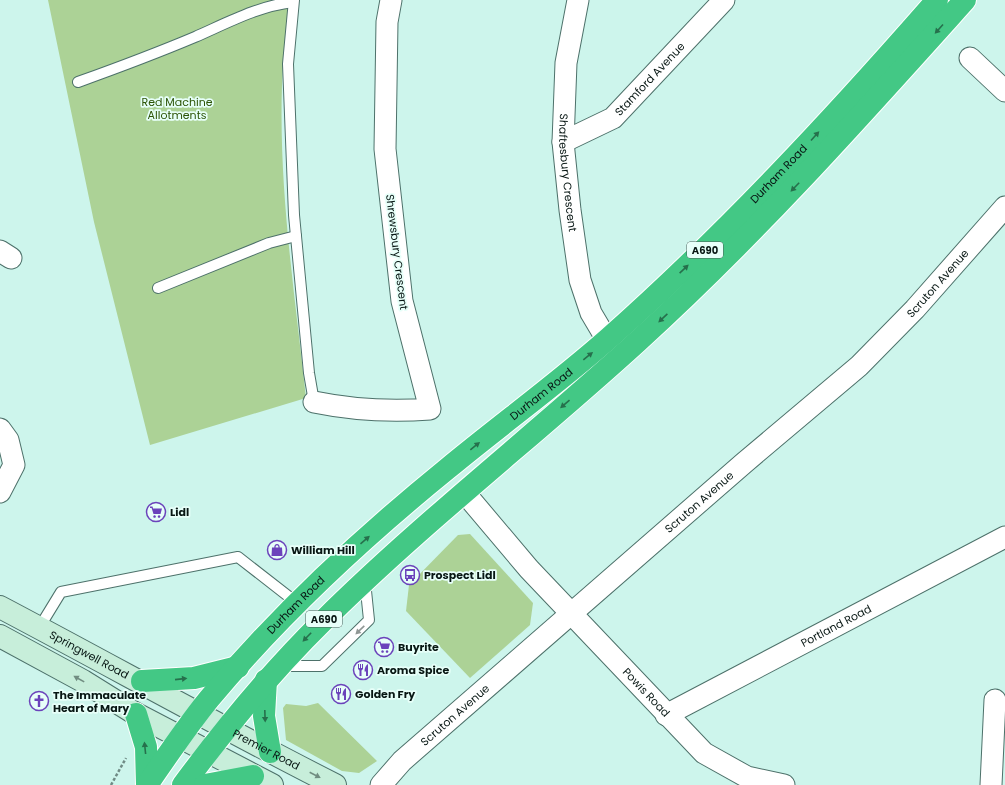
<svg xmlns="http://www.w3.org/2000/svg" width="1005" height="785" font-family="Poppins,sans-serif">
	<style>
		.green { fill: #acd296 }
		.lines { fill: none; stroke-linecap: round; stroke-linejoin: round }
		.lane-casing { stroke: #4d716a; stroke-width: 12 }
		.street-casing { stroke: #4d716a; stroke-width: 23 }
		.secondary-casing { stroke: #4d716a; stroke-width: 24 }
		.highway-casing { stroke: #fff; stroke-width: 24 }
		.path { stroke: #6f8b85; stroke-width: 2.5; stroke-dasharray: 3 2; stroke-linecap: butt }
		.lane { stroke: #fff; stroke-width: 10 }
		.street { stroke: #fff; stroke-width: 21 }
		.secondary { stroke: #c7eeda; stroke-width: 22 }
		.highway { stroke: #43c885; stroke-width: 22 }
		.oneway { fill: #26704c }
		.oneway2 { fill: #909795 }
		.oneway3 { fill: #718d81 }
		.labels { text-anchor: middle; stroke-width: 3.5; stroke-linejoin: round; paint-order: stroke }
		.shield { fill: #e7fff9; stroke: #4b5d59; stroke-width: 1 }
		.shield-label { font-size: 10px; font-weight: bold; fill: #081714 }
		.street-label { font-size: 11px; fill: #081714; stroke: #e7fff9 }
		.park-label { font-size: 11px; fill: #2c5405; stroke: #e7fff9 }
		.poi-label { font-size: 11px; font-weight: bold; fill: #081714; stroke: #e7fff9; text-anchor: start }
	</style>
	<rect width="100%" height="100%" fill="#cdf5ec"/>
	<!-- green -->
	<g class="green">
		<path d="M 48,0 L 290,0 C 269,132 292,267 306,398 L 150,445 L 94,222 Z"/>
		<polygon points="470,534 533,603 530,625 470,678 406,611 409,585 458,535"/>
		<polygon points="318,703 377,761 359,773 342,771 286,740 283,708 286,704 306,706"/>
	</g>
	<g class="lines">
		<!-- lane casing -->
		<g class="lane-casing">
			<g id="lane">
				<polyline points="294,0 288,64 294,215 309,373 314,402"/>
				<path d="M 78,82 C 117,68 157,53 195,37 C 227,23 258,6 293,2"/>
				<polyline points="158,288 269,243 296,236"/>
				<polyline points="39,628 61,592 238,557 297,603"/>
				<polyline points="281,666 322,666 369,620 365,581"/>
			</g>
		</g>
		<!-- street casing -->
		<g class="street-casing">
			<g id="street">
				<path id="s1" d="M 578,0 L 566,63 L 563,142 L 570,210 L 580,280 L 591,313 L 607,340"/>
				<polyline points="970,58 1005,91"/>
				<path id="s2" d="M 563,142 L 613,118 L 724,0"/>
				<polyline points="0,251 11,258"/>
				<path d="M 314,402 C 353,410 391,412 430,409 L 402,301 L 385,149 L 387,22 L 391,0"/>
				<polyline points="0,429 8,440 14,465 0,492"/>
				<path id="s3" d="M 464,492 L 529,569 L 704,753 L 747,777 L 784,785"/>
				<path id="s4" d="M 666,715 L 1005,537"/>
				<path id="s5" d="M 381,785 L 402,761 L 744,463 L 859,366 L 915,309 L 1005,207"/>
				<polyline points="991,785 995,700"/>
			</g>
		</g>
		<!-- secondary casing -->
		<g class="secondary-casing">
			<g id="secondary">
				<path id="s6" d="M 0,607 C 112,666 222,728 335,785"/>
				<polyline points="0,636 83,681 136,714 272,785"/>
			</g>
		</g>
		<!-- highway casing -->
		<g class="highway-casing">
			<g id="highway">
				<polyline points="266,680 264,716 270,752"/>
				<polyline points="142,681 194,678 238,667"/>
				<polyline points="136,714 146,747 147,784"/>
				<path id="s7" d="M 147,785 C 167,756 187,726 209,699 C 280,614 362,538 447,469 C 500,425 557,384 609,338 C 726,234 833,119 937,0"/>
				<path d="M 183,785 C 226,727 272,671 324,620 C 423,522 534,436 637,342 C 754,236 859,118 965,0"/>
				<polyline points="205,785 253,776"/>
			</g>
		</g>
		<!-- path -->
		<polyline class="path" points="111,785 126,758"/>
		<!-- lane -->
		<use href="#lane" class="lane"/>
		<!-- street -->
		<use href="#street" class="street"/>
		<!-- secondary -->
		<use href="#secondary" class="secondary"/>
		<!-- highway -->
		<use href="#highway" class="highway"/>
	</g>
	<!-- one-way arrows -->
	<defs><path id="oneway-solid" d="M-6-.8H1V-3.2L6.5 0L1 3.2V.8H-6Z"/></defs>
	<g class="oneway">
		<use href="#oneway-solid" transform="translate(939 29) rotate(132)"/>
		<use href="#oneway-solid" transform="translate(815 136) rotate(-48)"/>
		<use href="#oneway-solid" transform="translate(795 187) rotate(134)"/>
		<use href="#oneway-solid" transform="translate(684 269) rotate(-43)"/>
		<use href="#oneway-solid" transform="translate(663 318) rotate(137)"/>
		<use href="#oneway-solid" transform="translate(588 356) rotate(-39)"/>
		<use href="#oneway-solid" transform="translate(565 404) rotate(139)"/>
		<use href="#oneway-solid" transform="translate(475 446) rotate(-39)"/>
		<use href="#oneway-solid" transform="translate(365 540) rotate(-41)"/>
		<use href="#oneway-solid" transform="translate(307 637) rotate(134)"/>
		<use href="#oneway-solid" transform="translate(181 679) rotate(-6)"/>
		<use href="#oneway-solid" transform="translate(265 716) rotate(88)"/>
		<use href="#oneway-solid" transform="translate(145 748) rotate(-96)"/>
	</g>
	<use class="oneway2" href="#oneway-solid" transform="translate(360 630) rotate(136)"/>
	<g class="oneway3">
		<use href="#oneway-solid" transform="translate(79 679) rotate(-151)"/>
		<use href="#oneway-solid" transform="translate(315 775) rotate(27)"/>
	</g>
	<!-- icons -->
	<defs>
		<g id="supermarket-ring" transform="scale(1)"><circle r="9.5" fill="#e7fff9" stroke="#6b43bb" stroke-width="1.5"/><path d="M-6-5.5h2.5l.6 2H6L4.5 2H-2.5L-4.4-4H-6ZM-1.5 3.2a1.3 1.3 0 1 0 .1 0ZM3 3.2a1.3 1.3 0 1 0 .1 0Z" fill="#6b43bb"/></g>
		<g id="shop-ring" transform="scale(1)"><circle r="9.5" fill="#e7fff9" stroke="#6b43bb" stroke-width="1.5"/><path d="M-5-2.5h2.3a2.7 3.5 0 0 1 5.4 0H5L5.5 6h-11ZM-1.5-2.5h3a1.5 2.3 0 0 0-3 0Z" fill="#6b43bb"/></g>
		<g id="bus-ring" transform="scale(1)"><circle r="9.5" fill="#e7fff9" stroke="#6b43bb" stroke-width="1.5"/><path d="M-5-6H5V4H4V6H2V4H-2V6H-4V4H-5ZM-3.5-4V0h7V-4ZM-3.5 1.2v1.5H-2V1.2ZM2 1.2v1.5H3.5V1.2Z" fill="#6b43bb"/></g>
		<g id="restaurant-ring" transform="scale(1)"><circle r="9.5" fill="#e7fff9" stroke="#6b43bb" stroke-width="1.5"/><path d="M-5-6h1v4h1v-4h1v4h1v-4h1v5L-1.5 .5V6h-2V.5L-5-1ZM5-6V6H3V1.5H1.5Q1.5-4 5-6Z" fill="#6b43bb"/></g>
		<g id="church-ring" transform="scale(1)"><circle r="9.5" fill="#e7fff9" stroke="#6b43bb" stroke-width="1.5"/><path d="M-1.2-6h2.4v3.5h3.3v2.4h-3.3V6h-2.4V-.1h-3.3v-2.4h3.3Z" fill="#6b43bb"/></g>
	</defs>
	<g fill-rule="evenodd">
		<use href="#supermarket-ring" x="156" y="512"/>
		<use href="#shop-ring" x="277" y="550"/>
		<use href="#bus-ring" x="410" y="575"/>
		<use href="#supermarket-ring" x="384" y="647"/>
		<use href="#restaurant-ring" x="363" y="670"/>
		<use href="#restaurant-ring" x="341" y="694"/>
		<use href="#church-ring" x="39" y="701"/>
	</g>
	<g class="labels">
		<!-- shield labels -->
		<g class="shield">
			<rect x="687" y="242" width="36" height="16" rx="3"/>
			<rect x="306" y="611" width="36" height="16" rx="3"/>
		</g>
		<g class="shield-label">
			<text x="705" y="254">A690</text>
			<text x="324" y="623">A690</text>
		</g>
		<!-- street labels -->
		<g class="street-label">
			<text dy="4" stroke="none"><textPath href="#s2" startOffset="109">Stamford Avenue</textPath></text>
			<text dy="4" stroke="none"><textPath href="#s1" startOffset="174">Shaftesbury Crescent</textPath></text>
			<text dy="4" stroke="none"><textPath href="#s7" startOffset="882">Durham Road</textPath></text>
			<text transform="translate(397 252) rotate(83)" y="4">Shrewsbury Crescent</text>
			<text dy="4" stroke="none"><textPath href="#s5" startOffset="750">Scruton Avenue</textPath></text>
			<text dy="4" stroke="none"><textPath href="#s7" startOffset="558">Durham Road</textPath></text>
			<text dy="4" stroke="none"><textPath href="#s5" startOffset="426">Scruton Avenue</textPath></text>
			<text dy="4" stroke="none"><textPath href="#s7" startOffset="234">Durham Road</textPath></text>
			<text dy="4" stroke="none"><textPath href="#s4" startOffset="192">Portland Road</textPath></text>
			<text dy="4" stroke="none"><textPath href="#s6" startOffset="101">Springwell Road</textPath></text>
			<text dy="4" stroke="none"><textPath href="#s3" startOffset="271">Powis Road</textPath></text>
			<text dy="4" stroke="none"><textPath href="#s5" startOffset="102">Scruton Avenue</textPath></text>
			<text dy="4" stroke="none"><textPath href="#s6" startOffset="302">Premier Road</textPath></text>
		</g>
		<!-- park labels -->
		<g class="park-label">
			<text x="177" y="106">Red Machine<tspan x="177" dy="13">Allotments</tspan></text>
		</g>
		<!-- poi labels -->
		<g class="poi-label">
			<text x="170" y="516">Lidl</text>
			<text x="291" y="554">William Hill</text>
			<text x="424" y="579">Prospect Lidl</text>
			<text x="398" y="651">Buyrite</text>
			<text x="377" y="674">Aroma Spice</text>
			<text x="355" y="698">Golden Fry</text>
			<text x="53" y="699">The Immaculate<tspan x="53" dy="13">Heart of Mary</tspan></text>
		</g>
	</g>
</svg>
